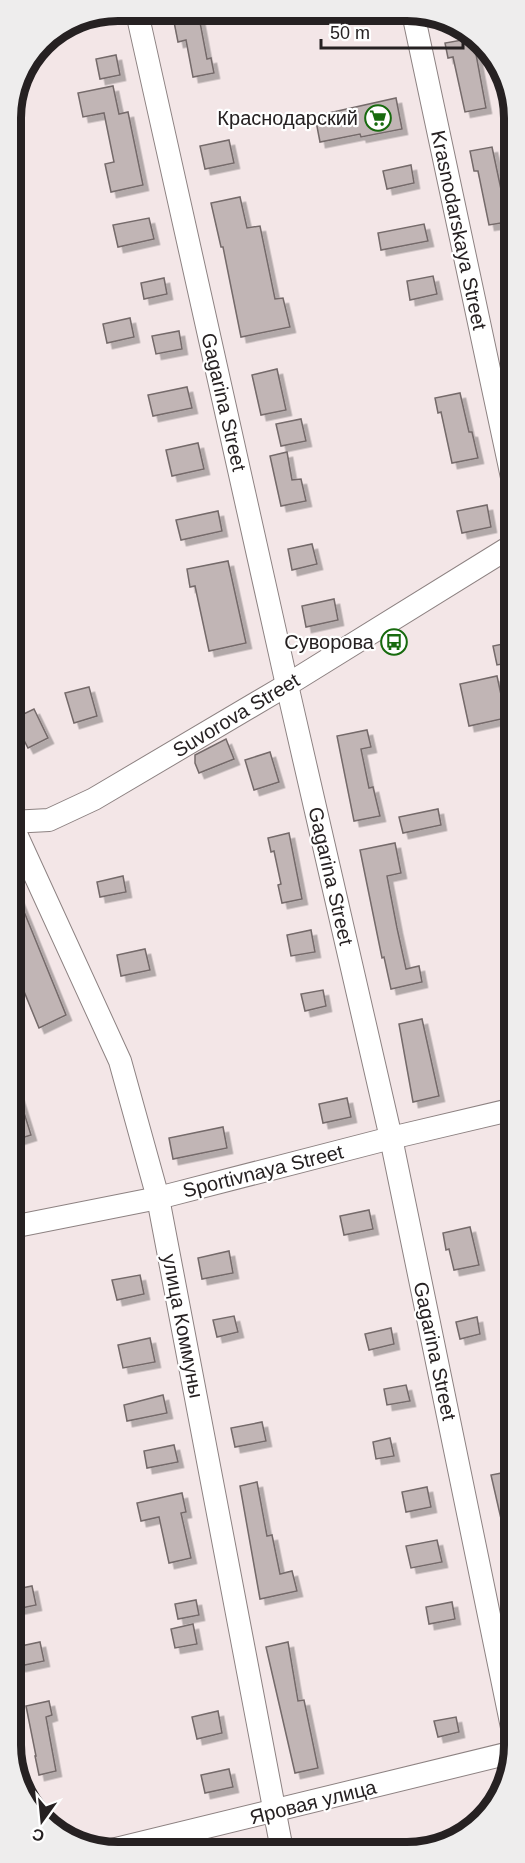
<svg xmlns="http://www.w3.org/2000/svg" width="525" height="1863" font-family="Helvetica,sans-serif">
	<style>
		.building { fill: #c1b5b5; stroke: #746a6a; stroke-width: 1.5; filter: url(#shadow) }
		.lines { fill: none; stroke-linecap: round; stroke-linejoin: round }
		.minor-casing { stroke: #8d8282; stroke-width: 24 }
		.minor { stroke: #fff; stroke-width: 22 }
		.labels { text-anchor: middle; stroke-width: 4.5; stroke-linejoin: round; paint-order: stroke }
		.poi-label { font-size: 20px; fill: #262122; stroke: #fff; text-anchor: end }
		.street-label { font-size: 20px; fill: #262122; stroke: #fff }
		.rim { fill: none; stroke: #262122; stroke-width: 8 }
	</style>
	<defs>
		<filter id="shadow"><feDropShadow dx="5.5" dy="5.5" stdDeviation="0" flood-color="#0004"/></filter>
	</defs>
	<rect width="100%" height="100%" fill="#f3e6e7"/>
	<!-- building -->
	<g class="building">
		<polygon points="199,17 207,59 211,58 214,73 193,77 186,40 178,42 174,22"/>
		<polygon points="473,38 486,108 465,112 453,57 448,58 445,43"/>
		<polygon points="116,55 120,75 100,79 96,59"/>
		<polygon points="113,86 119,114 128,112 143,185 111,192 105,164 114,162 104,113 83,117 78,93"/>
		<polygon points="396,98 402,129 361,137 360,134 320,142 315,116"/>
		<polygon points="229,140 234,163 205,169 200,146"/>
		<polygon points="492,147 502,194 513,191 513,221 489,225 478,171 474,171 470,151"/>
		<polygon points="411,165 414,183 387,189 383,171"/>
		<polygon points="240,197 247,228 260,226 275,299 283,298 290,327 241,337 223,247 221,247 211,203"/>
		<polygon points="149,218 154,239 118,247 113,225"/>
		<polygon points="424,224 428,241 381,250 378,233"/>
		<polygon points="433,276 437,294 410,300 407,281"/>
		<polygon points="164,278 167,294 144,299 141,283"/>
		<polygon points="130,318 134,337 107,343 103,324"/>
		<polygon points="179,331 182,349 156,354 152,336"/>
		<polygon points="277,369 286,410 261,415 252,375"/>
		<polygon points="187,387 192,408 153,416 148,395"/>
		<polygon points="460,393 469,432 472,432 478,458 452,463 441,412 438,413 435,398"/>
		<polygon points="301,419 306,441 281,446 276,424"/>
		<polygon points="198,443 204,469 172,476 166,450"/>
		<polygon points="287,452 292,480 301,479 306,501 281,506 270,456"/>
		<polygon points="487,505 491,527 462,533 457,511"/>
		<polygon points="218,511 222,531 181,540 176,520"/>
		<polygon points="312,544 317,564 292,570 288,549"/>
		<polygon points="228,561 246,643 209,651 195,586 190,587 187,569"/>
		<polygon points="334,599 338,620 306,627 302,606"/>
		<polygon points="513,642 513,662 497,665 493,646"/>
		<polygon points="497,676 506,718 469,726 460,684"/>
		<polygon points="89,687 97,716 74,723 65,693"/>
		<polygon points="34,709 48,738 28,748 13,719"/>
		<polygon points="367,730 371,747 361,749 369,788 373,787 380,816 354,821 337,736"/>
		<polygon points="226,739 234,759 199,773 195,763 195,755"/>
		<polygon points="270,752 279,782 254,790 245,760"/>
		<polygon points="438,809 441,825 403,833 399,817"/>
		<polygon points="289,833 302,899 282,903 278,885 281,884 274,851 271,852 268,838"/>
		<polygon points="395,843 401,873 387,876 397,928 406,969 419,966 422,982 391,989 384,957 382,958 360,850"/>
		<polygon points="123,876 126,892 100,897 97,882"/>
		<polygon points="12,882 66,1015 39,1028 12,962"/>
		<polygon points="311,930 315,952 291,956 287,935"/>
		<polygon points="145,949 150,970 121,976 117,955"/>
		<polygon points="323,990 326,1006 305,1011 301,994"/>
		<polygon points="422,1019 439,1096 413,1102 399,1024"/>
		<polygon points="15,1084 31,1135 12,1141 12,1085"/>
		<polygon points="347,1098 351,1117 323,1123 319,1104"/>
		<polygon points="223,1127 227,1148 173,1159 169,1138"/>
		<polygon points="369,1210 373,1229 344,1235 340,1216"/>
		<polygon points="470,1227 479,1265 454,1270 449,1249 446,1250 443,1233"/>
		<polygon points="229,1251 233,1273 202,1279 198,1258"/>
		<polygon points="140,1275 144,1294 117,1300 112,1280"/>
		<polygon points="234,1316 238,1332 217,1337 213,1320"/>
		<polygon points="477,1317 480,1334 460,1339 456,1322"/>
		<polygon points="391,1328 394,1344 369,1350 365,1334"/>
		<polygon points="150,1338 155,1362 123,1368 118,1345"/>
		<polygon points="406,1385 410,1401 387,1405 384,1389"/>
		<polygon points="163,1395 167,1413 127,1421 124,1405"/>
		<polygon points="262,1422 266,1441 235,1447 231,1428"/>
		<polygon points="390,1438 394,1456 376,1459 373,1442"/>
		<polygon points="174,1445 178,1462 147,1468 144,1451"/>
		<polygon points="512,1471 514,1479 514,1545 507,1545 491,1475"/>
		<polygon points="257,1482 267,1536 272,1535 280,1574 292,1571 297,1591 260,1599 240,1486"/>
		<polygon points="427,1487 431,1507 406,1512 402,1492"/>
		<polygon points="182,1493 186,1512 181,1513 191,1558 169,1563 159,1517 141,1521 137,1503"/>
		<polygon points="437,1540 442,1562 411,1568 406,1546"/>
		<polygon points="32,1586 36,1605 12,1610 12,1590"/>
		<polygon points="196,1600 199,1615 178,1619 175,1604"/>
		<polygon points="452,1602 455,1619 429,1624 426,1607"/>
		<polygon points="193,1624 197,1644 175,1648 171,1629"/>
		<polygon points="40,1642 44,1661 20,1666 16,1647"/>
		<polygon points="288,1642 298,1701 304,1700 318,1768 295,1773 266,1647"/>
		<polygon points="49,1701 52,1715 46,1717 56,1771 39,1775 35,1756 36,1756 26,1706"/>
		<polygon points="218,1711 222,1733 197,1739 192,1717"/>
		<polygon points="456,1717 459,1732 438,1737 434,1721"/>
		<polygon points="229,1769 233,1787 205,1793 201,1775"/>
	</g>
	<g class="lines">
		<!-- minor casing -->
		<g class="minor-casing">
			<g id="minor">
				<polyline points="413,13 513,482"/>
				<polyline points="138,17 287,685 391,1138 514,1737"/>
				<polyline points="11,822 49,820 94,799 287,685 513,545"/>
				<polyline points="11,823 120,1061 158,1198 282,1850"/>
				<polyline points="12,1227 158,1198 391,1138 514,1109"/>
				<polyline points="112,1850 514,1752"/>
			</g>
		</g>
		<!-- minor -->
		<use href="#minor" class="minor"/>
	</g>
	<!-- icons -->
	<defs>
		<g id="supermarket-ring" transform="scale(1.35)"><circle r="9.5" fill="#fff" stroke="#176a0e" stroke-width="1.5"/><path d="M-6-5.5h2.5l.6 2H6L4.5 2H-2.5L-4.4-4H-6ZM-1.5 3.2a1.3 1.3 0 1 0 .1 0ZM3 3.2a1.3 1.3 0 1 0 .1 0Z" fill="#176a0e"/></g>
		<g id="bus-ring" transform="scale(1.35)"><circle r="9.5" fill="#fff" stroke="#176a0e" stroke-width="1.5"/><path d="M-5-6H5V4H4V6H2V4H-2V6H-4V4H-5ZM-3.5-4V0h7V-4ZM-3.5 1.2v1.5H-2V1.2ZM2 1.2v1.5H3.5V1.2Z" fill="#176a0e"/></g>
	</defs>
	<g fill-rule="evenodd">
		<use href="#supermarket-ring" x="378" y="118"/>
		<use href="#bus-ring" x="394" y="642"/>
	</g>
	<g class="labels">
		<!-- poi labels -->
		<g class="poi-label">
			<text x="358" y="125">Краснодарский</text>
			<text x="374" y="649">Суворова</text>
		</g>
		<!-- street labels -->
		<g class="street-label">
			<text transform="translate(459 230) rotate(78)" y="7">Krasnodarskaya Street</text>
			<text transform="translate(224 402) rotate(77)" y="7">Gagarina Street</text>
			<text transform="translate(236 715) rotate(-31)" y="7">Suvorova Street</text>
			<text transform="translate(331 876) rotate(77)" y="7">Gagarina Street</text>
			<text transform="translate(263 1171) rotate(-14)" y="7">Sportivnaya Street</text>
			<text transform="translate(183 1326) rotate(79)" y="7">улица Коммуны</text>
			<text transform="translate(435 1351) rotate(78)" y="7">Gagarina Street</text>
			<text transform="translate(313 1802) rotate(-14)" y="7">Яровая улица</text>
		</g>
	</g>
	<!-- crop -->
	<path d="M0 0H525V1863H0ZM118 21H407A97 97 0 0 1 504 118V1745A97 97 0 0 1 407 1842H118A97 97 0 0 1 21 1745V118A97 97 0 0 1 118 21Z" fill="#eeeded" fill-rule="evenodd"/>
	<path class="rim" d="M118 21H407A97 97 0 0 1 504 118V1745A97 97 0 0 1 407 1842H118A97 97 0 0 1 21 1745V118A97 97 0 0 1 118 21Z"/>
	<!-- north arrow -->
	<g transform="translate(42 1821) rotate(195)" stroke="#ffffff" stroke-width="4.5" paint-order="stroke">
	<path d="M0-4.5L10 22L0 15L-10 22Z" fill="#262122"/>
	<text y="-9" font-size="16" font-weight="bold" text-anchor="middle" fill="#262122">С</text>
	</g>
	<!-- scale -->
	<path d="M321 39v9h142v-9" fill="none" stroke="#262122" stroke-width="3"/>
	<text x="330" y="39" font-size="18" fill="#262122" stroke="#ffffff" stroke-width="4.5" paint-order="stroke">50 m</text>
</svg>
